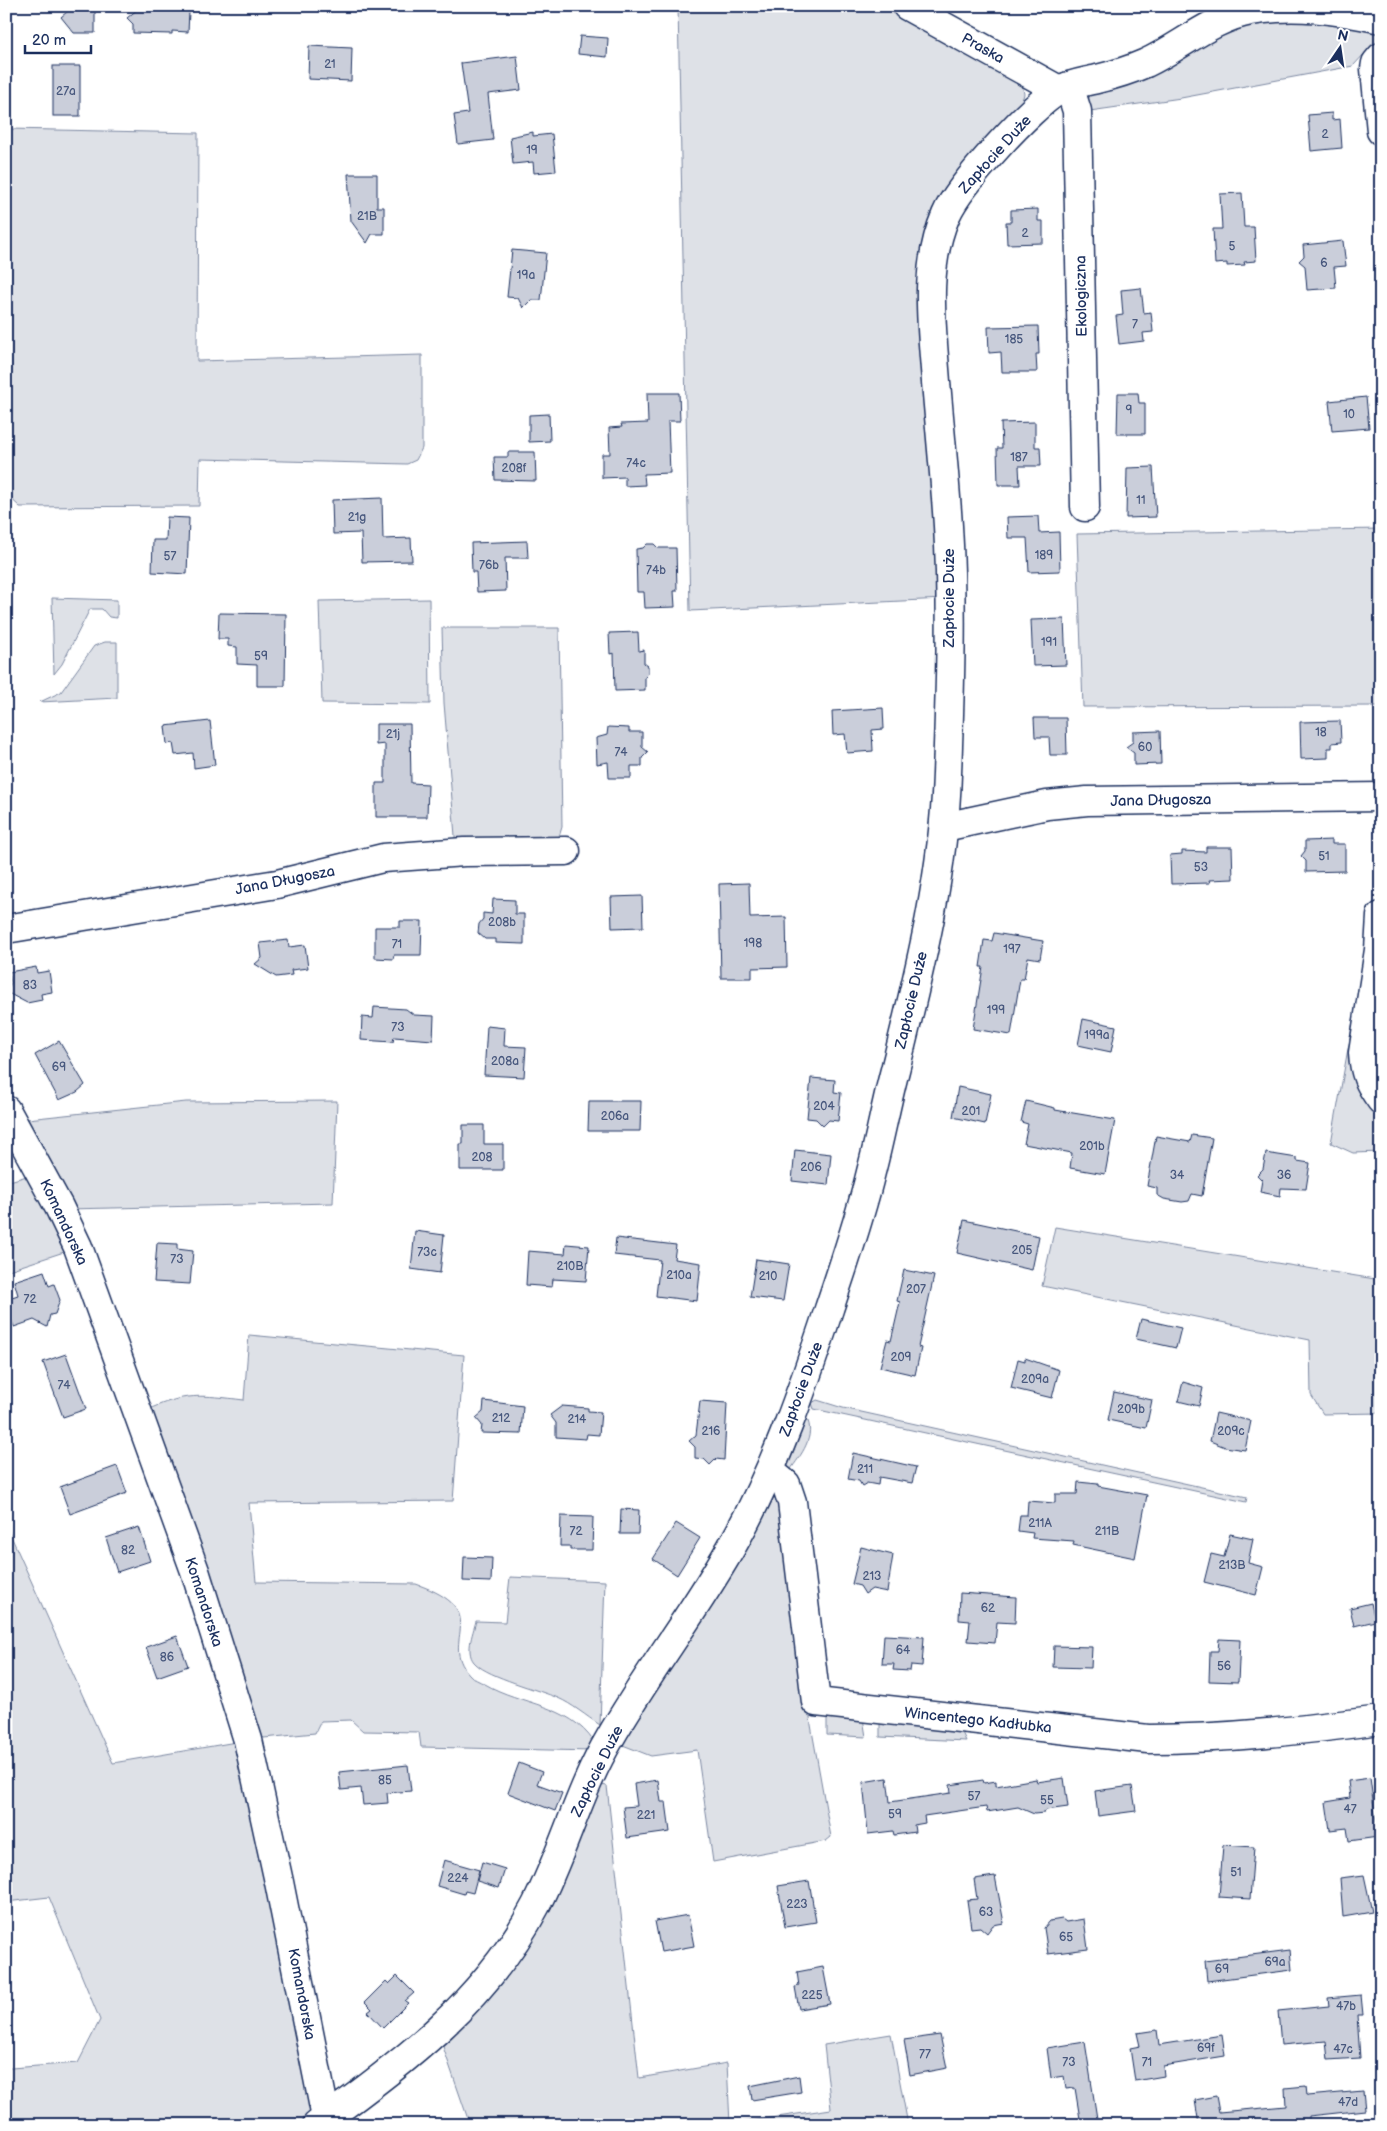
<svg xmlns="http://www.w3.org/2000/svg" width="1387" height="2131" font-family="'Balsamiq Sans',sans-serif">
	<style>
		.green { fill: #dee1e7; stroke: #7c88a2 }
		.building { fill: #caceda; stroke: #1b2f5e }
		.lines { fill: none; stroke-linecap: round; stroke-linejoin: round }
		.minor-casing { stroke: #1b2f5e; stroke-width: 31 }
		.minor { stroke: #fff; stroke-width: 28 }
		.labels { text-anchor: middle; stroke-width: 5; stroke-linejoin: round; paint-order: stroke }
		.number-label { font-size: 12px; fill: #47577d }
		.street-label { font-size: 15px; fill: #1b2f5e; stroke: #fff }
	</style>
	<rect width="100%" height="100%" fill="#fff"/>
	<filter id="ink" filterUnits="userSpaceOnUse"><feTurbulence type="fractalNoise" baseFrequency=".02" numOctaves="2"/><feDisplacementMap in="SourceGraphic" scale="10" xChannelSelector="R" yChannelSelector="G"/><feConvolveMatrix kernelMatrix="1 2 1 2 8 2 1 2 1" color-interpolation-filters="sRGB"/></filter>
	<g filter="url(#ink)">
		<!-- green -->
		<g class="green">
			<polygon points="6,6 9,129 198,133 197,361 422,355 422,448 416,460 407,464 200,459 199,506 20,507 6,494"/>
			<polygon points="678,6 888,6 912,16 1022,84 1024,94 1020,107 944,199 944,599 690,611"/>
			<polygon points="1244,19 1381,24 1381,49 1366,52 1353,66 1181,98 1083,112 1091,93"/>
			<polygon points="1381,529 1381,706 1083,707 1077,534"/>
			<polygon points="52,598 117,600 117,618 109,617 102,609 90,609 62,664 54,674"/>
			<polygon points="429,599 430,704 322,703 319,601"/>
			<polygon points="442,628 559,628 562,827 558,840 456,848 444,703"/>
			<polygon points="105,642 117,642 117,698 40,702 61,692 94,646"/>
			<polygon points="1364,960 1356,1061 1381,1110 1381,1152 1353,1153 1331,1143"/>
			<polygon points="337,1101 333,1203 68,1209 18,1120 186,1102"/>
			<polygon points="34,1174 70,1250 6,1271 6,1182"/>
			<polygon points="1055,1227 1381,1280 1381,1413 1323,1414 1311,1395 1310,1340 1042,1286"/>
			<path d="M 249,1335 L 464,1355 L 453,1501 L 249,1503 L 256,1582 L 416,1584 C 496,1612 437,1639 469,1674 C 473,1679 479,1681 485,1684 C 521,1705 569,1704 594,1742 L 592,1751 L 421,1747 L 419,1732 L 363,1731 L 351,1720 L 321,1721 L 315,1733 L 264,1738 L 254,1732 L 145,1411 C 185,1392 202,1395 244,1400 Z"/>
			<polygon points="817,1400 843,1408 1247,1497 1246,1502 814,1409 812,1403"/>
			<path d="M 801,1420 L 808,1421 C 815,1439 798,1459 788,1473 L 784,1457 Z"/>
			<polygon points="772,1485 781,1492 811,1725 831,1837 826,1841 713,1862 697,1750 651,1756 615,1742"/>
			<polygon points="6,1525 113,1763 242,1741 317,2115 303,2125 6,2125 6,2067 11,2068 78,2063 100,2020 49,1897 6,1902"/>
			<path d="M 510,1577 L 605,1581 L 600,1725 C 586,1716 572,1704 558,1698 C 539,1690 489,1677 476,1664 C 464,1654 473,1633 476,1621 L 505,1622 Z"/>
			<polygon points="827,1717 863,1718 866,1737 827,1735"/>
			<polygon points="880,1722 959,1726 966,1741 880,1737"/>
			<polygon points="595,1784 607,1786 639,2078 727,2063 730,2124 831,2109 824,2045 891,2034 908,2125 470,2125 440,2038"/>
		</g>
		<!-- building -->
		<g class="building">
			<polygon points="68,6 95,6 95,33 74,33 61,17 68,11"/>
			<polygon points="139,8 189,12 188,32 172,31 172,34 133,33 133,24 127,18"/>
			<polygon points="580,36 608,38 607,57 578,54"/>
			<polygon points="309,46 352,48 351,81 308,79"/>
			<polygon points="517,56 521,90 488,94 493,140 458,144 454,115 468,113 461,63"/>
			<rect x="53" y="66" width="27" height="50"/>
			<polygon points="1332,113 1332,120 1340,119 1342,148 1311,151 1308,115"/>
			<polygon points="533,132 533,136 552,134 556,171 534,173 533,162 513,164 510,137"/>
			<polygon points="348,174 377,174 377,207 384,207 384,234 372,234 367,243 351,221"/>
			<polygon points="1242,193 1244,227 1254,227 1256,261 1244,262 1245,265 1227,266 1227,263 1215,264 1213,229 1222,229 1220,194"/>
			<polygon points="1038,209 1038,221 1043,221 1043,243 1007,244 1006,222 1011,222 1011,210"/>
			<polygon points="1343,241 1346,266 1334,267 1336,288 1307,290 1305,266 1299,261 1304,256 1303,245"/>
			<polygon points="512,250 546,253 541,300 531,300 523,308 518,298 507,297"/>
			<polygon points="1141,288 1144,313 1151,312 1153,332 1143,333 1144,341 1119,344 1116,316 1123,315 1121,290"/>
			<polygon points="1038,326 1039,354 1036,354 1037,372 1002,372 1001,352 989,353 988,327"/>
			<polygon points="647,393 679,393 680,421 668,421 670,473 644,474 645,485 625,486 625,477 602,478 602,454 610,454 609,428 622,427 621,424 648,423"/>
			<polygon points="1118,393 1138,393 1139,403 1145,403 1145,434 1117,434"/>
			<polygon points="1366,397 1369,428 1332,431 1329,401"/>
			<polygon points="549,414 550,441 529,442 529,415"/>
			<polygon points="1035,422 1035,447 1040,447 1041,466 1019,466 1020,485 998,485 997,448 1002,448 1001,423"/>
			<polygon points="508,452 535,452 536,481 495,480 494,457 508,457"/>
			<polygon points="1153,467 1156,517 1126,518 1127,468"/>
			<polygon points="382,498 383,539 411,538 412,561 362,562 361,533 333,534 332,500"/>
			<polygon points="1038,516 1039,533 1059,532 1060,571 1029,572 1027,538 1008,538 1007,517"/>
			<polygon points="167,517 189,518 187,574 152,572 153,540 166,540"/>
			<polygon points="527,541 528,558 505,558 506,591 477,592 476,572 472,572 471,543"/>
			<polygon points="647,544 654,544 658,548 676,548 677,591 674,591 675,607 645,608 644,592 637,592 636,549 643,548"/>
			<polygon points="219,613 286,614 285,686 257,686 257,665 237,664 237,647 228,646 228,639 218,639"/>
			<polygon points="1064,619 1066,665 1033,666 1031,620"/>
			<polygon points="638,632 639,651 644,650 644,663 648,666 648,674 645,677 645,690 615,691 614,653 610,654 609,633"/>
			<polygon points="883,708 884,729 872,730 873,751 847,753 845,734 833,735 832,711"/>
			<polygon points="1034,718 1066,718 1067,755 1050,755 1049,737 1035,737"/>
			<polygon points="210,721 215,765 194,768 193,753 175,755 173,743 167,744 165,726"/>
			<polygon points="1340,721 1341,742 1332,743 1332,748 1328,748 1328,758 1301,759 1300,722"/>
			<polygon points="376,724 410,724 411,783 428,784 427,817 376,817 376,783 385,783 385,744 376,745"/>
			<polygon points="608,727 629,728 629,732 642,732 642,747 648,752 642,758 642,766 631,766 631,778 609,778 608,762 597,764 596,738 607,735"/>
			<polygon points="1160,731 1161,764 1134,765 1134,753 1126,747 1133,742 1133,732"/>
			<polygon points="1332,840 1332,844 1345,844 1345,871 1306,872 1306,861 1301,856 1305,851 1305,841"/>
			<polygon points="1206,847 1232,847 1233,879 1209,880 1210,883 1171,884 1170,855 1182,854 1182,851 1206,852"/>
			<polygon points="749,883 750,918 786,917 787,967 752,968 752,978 721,978 719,884"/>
			<polygon points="642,896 643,927 612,928 611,897"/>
			<polygon points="493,899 515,900 515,914 524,914 524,944 496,943 496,939 485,939 478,933 479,924 483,919 483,913 492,914"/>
			<polygon points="400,921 422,921 421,955 394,955 393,959 375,958 375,927 400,927"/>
			<polygon points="994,933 1043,941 1040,959 1028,957 1024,979 1020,979 1011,1035 973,1029 983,967 980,967 984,940 992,941"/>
			<polygon points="288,940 289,947 305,945 308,968 291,970 292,975 276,977 255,964 262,958 260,943"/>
			<polygon points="36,967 37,973 49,971 52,992 41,994 42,1000 27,1003 6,992 11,983 9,972"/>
			<polygon points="374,1007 406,1009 414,1015 434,1016 433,1040 394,1037 393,1042 361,1040 362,1017 373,1018"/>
			<polygon points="1083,1019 1116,1026 1111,1052 1078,1045"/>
			<polygon points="487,1026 505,1028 504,1046 526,1047 524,1077 484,1075"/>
			<polygon points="59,1041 85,1085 77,1092 59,1100 35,1055"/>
			<polygon points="811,1078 835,1080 834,1092 841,1093 838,1121 829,1120 823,1126 816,1119 807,1118"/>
			<polygon points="958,1087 991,1094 985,1124 953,1117"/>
			<polygon points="589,1101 641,1101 640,1131 588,1131"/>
			<polygon points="1026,1101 1055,1108 1055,1110 1115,1120 1105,1174 1070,1168 1072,1153 1024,1144 1028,1124 1021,1122"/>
			<polygon points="463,1125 484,1125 484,1144 503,1144 503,1170 460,1170 460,1144 463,1144"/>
			<polygon points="1192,1135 1212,1138 1202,1196 1192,1194 1189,1201 1182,1202 1164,1199 1157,1195 1157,1188 1147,1186 1156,1136 1190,1142"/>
			<polygon points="795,1150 831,1154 828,1185 792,1181"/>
			<polygon points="1266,1153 1297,1158 1297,1161 1310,1163 1306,1189 1281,1188 1280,1196 1260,1192 1262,1180 1257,1175 1263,1169"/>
			<polygon points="964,1220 1039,1236 1032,1270 957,1253"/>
			<polygon points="415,1231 444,1235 440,1273 411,1269"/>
			<polygon points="616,1238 676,1245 674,1259 701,1263 697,1301 656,1296 660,1260 614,1255"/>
			<polygon points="157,1243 177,1244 177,1249 193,1251 190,1284 154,1282"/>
			<polygon points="566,1244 589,1246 586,1281 553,1279 552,1287 526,1285 528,1251 565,1254"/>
			<polygon points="756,1259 789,1264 783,1301 750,1297"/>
			<polygon points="904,1270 934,1276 918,1347 921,1348 915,1375 880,1367 887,1340 891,1341 900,1302 897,1301"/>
			<polygon points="44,1271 49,1286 54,1284 60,1300 55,1314 50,1315 47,1327 34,1320 14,1327 6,1304 6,1299 18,1295 14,1281"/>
			<polygon points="1141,1319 1181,1328 1176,1348 1136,1339"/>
			<polygon points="66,1354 86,1409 63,1417 43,1362"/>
			<polygon points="1025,1358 1059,1370 1052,1398 1011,1388 1018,1359 1025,1361"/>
			<polygon points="1183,1382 1203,1388 1199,1406 1178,1401"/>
			<polygon points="1114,1392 1152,1400 1146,1428 1108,1420"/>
			<polygon points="484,1401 523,1406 521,1434 481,1433 482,1425 476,1418 483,1412"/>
			<polygon points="700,1401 727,1403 724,1460 716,1459 710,1465 704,1459 695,1458 695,1447 689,1441 696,1435"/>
			<polygon points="562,1406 588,1408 588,1411 601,1412 599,1435 587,1434 586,1439 556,1437 556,1423 550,1415"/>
			<polygon points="1216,1413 1251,1421 1245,1450 1225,1447 1210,1441"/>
			<polygon points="853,1453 916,1467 912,1483 879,1477 878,1485 867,1483 862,1486 859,1481 848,1479"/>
			<polygon points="117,1466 127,1493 70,1514 60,1487"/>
			<polygon points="1078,1482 1098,1484 1098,1486 1147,1495 1135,1558 1073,1545 1074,1541 1032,1538 1033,1533 1018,1531 1020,1515 1027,1515 1028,1501 1055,1503 1055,1494 1077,1494"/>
			<polygon points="621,1509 639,1510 638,1534 620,1534"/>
			<polygon points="561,1516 593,1517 592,1550 570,1550 570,1546 560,1546"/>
			<polygon points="676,1523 700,1538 677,1575 653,1559"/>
			<polygon points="139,1527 150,1561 117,1572 106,1538"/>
			<polygon points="1230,1534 1253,1539 1248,1563 1263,1567 1256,1595 1204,1582 1211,1554 1224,1557"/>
			<polygon points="861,1547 893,1555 887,1592 872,1589 865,1594 860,1586 852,1584"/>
			<polygon points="464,1557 492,1558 491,1582 463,1581"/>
			<polygon points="960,1593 1016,1597 1015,1623 997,1622 995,1643 968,1641 970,1621 959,1620"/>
			<polygon points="1371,1603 1375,1621 1354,1626 1350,1608"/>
			<polygon points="884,1635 924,1637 922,1666 911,1665 910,1671 893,1670 894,1664 882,1664"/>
			<polygon points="177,1636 188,1666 157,1677 146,1647"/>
			<polygon points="1219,1639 1240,1640 1238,1682 1209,1681 1210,1651 1218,1651"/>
			<polygon points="1054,1646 1092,1647 1091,1668 1053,1667"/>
			<polygon points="519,1763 542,1772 537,1784 562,1793 555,1811 508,1793"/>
			<polygon points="408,1765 411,1791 387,1793 388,1803 363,1805 361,1788 341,1790 339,1772"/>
			<polygon points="887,1778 890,1802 951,1793 950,1785 983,1780 984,1783 996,1781 996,1786 1036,1779 1037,1782 1064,1778 1068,1807 1046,1810 1044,1813 1034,1814 1018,1807 987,1812 986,1807 924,1816 925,1823 914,1825 915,1832 894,1835 893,1831 868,1834 863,1782"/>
			<polygon points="1370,1778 1378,1837 1349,1841 1347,1828 1330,1830 1326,1802 1350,1798 1348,1781"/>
			<polygon points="658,1780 661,1802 666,1802 670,1832 627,1838 623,1807 637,1806 634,1784"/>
			<polygon points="1132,1786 1136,1811 1098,1816 1095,1791"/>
			<polygon points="1223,1845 1254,1847 1250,1899 1219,1897"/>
			<polygon points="444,1860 479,1870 473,1893 465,1891 464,1894 437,1886"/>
			<polygon points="482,1862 505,1869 499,1888 477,1881"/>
			<polygon points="1364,1875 1372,1912 1343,1917 1340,1878"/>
			<polygon points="995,1876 1004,1923 993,1925 987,1933 980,1927 971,1928 967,1900 977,1899 974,1879"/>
			<polygon points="809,1881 816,1922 785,1927 778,1886"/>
			<polygon points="688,1915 694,1946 661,1952 655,1921"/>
			<polygon points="1062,1919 1066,1922 1084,1919 1088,1949 1048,1954 1044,1928 1050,1921"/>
			<polygon points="1290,1950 1292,1970 1207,1981 1205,1961"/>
			<polygon points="823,1967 830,2004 799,2009 795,1987 799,1986 797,1972"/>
			<polygon points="397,1976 414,1993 405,2001 408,2003 383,2028 368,2012 372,2009 365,2002 386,1981 389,1984"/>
			<polygon points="1361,1995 1363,2015 1357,2015 1360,2058 1328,2060 1326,2041 1281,2045 1278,2011 1329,2006 1328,1998"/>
			<polygon points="1157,2030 1159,2045 1222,2035 1225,2056 1163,2066 1164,2076 1135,2081 1130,2048 1140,2046 1137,2033"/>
			<polygon points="940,2035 947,2068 910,2075 904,2040"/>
			<polygon points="1085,2042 1098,2125 1081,2125 1075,2088 1066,2089 1064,2076 1051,2078 1047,2048"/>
			<polygon points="799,2076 801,2092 752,2100 750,2086"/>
			<polygon points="1306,2086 1307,2096 1363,2091 1365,2110 1309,2116 1309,2121 1261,2125 1199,2125 1195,2100 1216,2096 1219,2112 1286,2106 1285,2088"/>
		</g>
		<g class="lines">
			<!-- minor casing -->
			<g class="minor-casing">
				<g id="minor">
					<polyline points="907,6 1059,90"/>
					<polyline points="1381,57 1376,63 1375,69 1381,131"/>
					<polyline points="1069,86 1077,111 1085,507"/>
					<polyline points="944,827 1047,805 1087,801 1381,797"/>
					<path d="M 1381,916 L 1379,950 L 1363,1053 C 1364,1072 1369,1084 1381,1100"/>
					<polyline points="6,929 277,884 383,858 464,852 566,851"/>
					<polyline points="6,1110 59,1207 78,1247 195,1571 248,1740 279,1882 326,2118"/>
					<path d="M 770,1471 L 786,1484 L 792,1502 L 816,1702 L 1148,1739 C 1226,1739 1303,1730 1381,1720"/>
					<path d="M 317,2125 C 401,2065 487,2000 536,1905 C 564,1851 579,1790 610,1738 C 649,1670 698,1608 736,1539 C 776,1466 803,1388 829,1309 C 844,1264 860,1218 871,1172 C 880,1138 886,1104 895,1070 C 919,973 944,874 947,774 C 950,692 953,608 948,526 C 945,478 940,430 936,382 C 932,326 923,268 946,215 C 959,185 1031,106 1059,90 C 1070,84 1085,82 1097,79 C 1114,75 1130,70 1146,63 C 1182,46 1212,18 1251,11 C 1295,3 1338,10 1381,19"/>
				</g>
			</g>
			<!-- minor -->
			<use href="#minor" class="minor"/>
		</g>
	</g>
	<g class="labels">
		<!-- number labels -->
		<g class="number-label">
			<text x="330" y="68">21</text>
			<text x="66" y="95">27a</text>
			<text x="1325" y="138">2</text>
			<text x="532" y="154">19</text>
			<text x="367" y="220">21B</text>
			<text x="1025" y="237">2</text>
			<text x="1232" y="250">5</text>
			<text x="1324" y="267">6</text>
			<text x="526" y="279">19a</text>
			<text x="1135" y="328">7</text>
			<text x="1014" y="343">185</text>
			<text x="1129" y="414">9</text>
			<text x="1349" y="418">10</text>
			<text x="1019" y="461">187</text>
			<text x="636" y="467">74c</text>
			<text x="514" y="472">208f</text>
			<text x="1141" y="504">11</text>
			<text x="357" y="521">21g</text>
			<text x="1044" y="559">189</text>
			<text x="170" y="560">57</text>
			<text x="489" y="569">76b</text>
			<text x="656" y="574">74b</text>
			<text x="1049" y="646">191</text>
			<text x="261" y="660">59</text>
			<text x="1321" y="736">18</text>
			<text x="393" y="738">21j</text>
			<text x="1145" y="751">60</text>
			<text x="621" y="756">74</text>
			<text x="1324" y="860">51</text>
			<text x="1201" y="871">53</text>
			<text x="502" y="926">208b</text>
			<text x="753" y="947">198</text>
			<text x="397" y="948">71</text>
			<text x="1012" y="953">197</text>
			<text x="30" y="989">83</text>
			<text x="996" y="1014">199</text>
			<text x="398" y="1031">73</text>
			<text x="1097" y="1039">199a</text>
			<text x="505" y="1065">208a</text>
			<text x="59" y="1071">69</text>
			<text x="824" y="1110">204</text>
			<text x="971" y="1115">201</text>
			<text x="615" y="1120">206a</text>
			<text x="1092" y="1150">201b</text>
			<text x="482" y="1161">208</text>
			<text x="811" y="1171">206</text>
			<text x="1177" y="1179">34</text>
			<text x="1284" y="1179">36</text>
			<text x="1022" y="1254">205</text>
			<text x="427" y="1256">73c</text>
			<text x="177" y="1263">73</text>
			<text x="570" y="1270">210B</text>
			<text x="679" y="1279">210a</text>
			<text x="768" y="1280">210</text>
			<text x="916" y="1293">207</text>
			<text x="30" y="1303">72</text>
			<text x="901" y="1361">209</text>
			<text x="1035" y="1383">209a</text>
			<text x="64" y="1389">74</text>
			<text x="1131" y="1413">209b</text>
			<text x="501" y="1422">212</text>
			<text x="577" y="1423">214</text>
			<text x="711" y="1435">216</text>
			<text x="1231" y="1435">209c</text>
			<text x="865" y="1473">211</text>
			<text x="1040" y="1527">211A</text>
			<text x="576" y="1535">72</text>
			<text x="1107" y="1535">211B</text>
			<text x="128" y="1554">82</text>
			<text x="1232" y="1569">213B</text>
			<text x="872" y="1580">213</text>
			<text x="988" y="1612">62</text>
			<text x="903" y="1654">64</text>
			<text x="167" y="1661">86</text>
			<text x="1224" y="1670">56</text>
			<text x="385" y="1784">85</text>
			<text x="974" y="1800">57</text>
			<text x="1047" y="1804">55</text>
			<text x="1350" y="1813">47</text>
			<text x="895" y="1818">59</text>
			<text x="646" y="1819">221</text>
			<text x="1236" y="1876">51</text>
			<text x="458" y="1882">224</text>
			<text x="797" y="1908">223</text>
			<text x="986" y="1916">63</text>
			<text x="1066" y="1941">65</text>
			<text x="1275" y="1966">69a</text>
			<text x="1222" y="1973">69</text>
			<text x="812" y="1999">225</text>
			<text x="1346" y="2010">47b</text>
			<text x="1206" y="2052">69f</text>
			<text x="1343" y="2053">47c</text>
			<text x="925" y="2058">77</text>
			<text x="1069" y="2066">73</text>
			<text x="1147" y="2066">71</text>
			<text x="1348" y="2106">47d</text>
		</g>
		<!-- street labels -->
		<g class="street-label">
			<text transform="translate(983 48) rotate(29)" y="5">Praska</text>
			<text transform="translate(995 154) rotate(-48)" y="5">Zapłocie Duże</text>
			<text transform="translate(1081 296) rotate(-91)" y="5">Ekologiczna</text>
			<text transform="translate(949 598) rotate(-90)" y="5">Zapłocie Duże</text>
			<text transform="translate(1161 800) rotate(-1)" y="5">Jana Długosza</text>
			<text transform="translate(285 880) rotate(-11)" y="5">Jana Długosza</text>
			<text transform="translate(911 1000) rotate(-77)" y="5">Zapłocie Duże</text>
			<text transform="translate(64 1222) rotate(65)" y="5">Komandorska</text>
			<text transform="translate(801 1389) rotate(-70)" y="5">Zapłocie Duże</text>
			<text transform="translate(204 1602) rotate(72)" y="5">Komandorska</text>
			<text transform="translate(978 1720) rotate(6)" y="5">Wincentego Kadłubka</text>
			<text transform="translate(597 1771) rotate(-64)" y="5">Zapłocie Duże</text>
			<text transform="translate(302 1994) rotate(79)" y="5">Komandorska</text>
		</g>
	</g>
	<!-- margin -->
	<rect width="1387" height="2131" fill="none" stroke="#fff" stroke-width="25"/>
	<rect x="12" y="12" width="1362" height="2106" fill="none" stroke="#1b2f5e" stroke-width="2" filter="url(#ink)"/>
	<!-- north arrow -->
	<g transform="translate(1340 48) rotate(13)" stroke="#ffffff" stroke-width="4" paint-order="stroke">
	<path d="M0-4L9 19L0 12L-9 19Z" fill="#1b2f5e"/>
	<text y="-8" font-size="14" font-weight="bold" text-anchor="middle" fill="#1b2f5e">N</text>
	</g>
	<!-- scale -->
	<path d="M25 45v8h66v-8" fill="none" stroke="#1b2f5e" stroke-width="2.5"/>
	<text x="32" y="45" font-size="15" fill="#1b2f5e" stroke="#ffffff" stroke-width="4" paint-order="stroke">20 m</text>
</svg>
